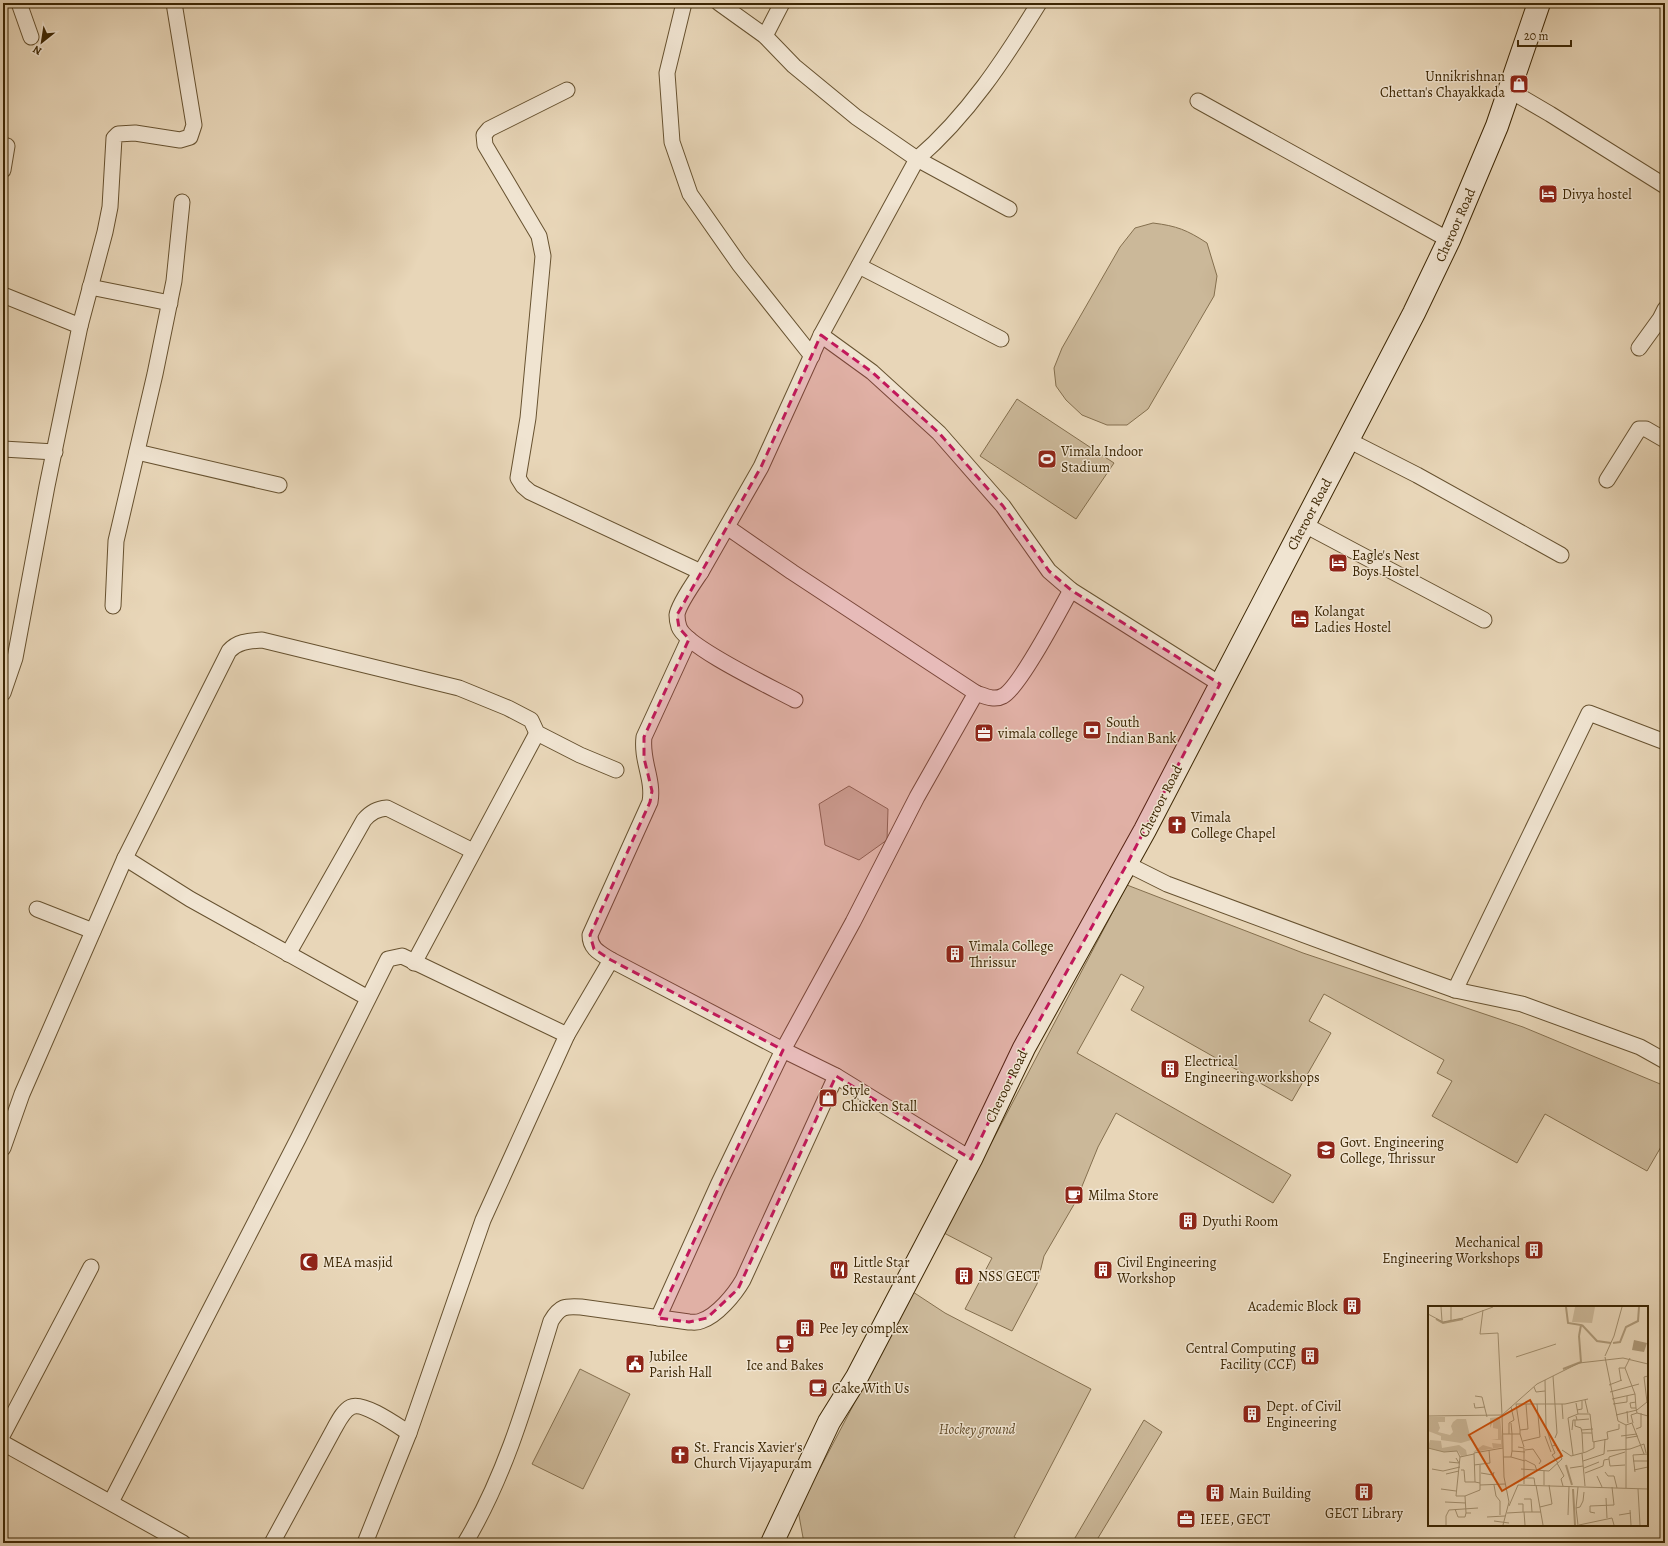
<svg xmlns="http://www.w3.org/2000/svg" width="1668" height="1546" font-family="Alegreya,serif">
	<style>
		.green { fill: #cbb899; stroke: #846f4e }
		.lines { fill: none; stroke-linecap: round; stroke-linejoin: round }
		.minor-casing { stroke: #675230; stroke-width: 17 }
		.secondary-casing { stroke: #3c2603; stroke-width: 24 }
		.minor { stroke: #f0e4d1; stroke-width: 15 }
		.secondary { stroke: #f0e4d1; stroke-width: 22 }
		.marked { fill: #c2185b; fill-opacity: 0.2; stroke: #c2185b; stroke-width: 3; stroke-dasharray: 8 5; stroke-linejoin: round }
		.labels { text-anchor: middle; stroke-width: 3; stroke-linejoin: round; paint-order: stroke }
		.poi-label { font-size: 14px; fill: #3c2603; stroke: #f0e4d1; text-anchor: start }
		.street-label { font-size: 14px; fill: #3c2603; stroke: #f0e4d1 }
		.park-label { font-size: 14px; font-style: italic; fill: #604a28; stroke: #f0e4d1 }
		.inset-river { fill: none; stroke: #ae9a7a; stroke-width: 2 }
		.inset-road { fill: none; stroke: #a39070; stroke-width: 1 }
		.view { fill: #ce510b; fill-opacity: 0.15; stroke: #ce510b; stroke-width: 2 }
		.inset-edge { fill: none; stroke: #3c2603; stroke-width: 2 }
	</style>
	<rect width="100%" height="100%" fill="#e8d6b8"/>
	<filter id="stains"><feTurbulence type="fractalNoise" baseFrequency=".005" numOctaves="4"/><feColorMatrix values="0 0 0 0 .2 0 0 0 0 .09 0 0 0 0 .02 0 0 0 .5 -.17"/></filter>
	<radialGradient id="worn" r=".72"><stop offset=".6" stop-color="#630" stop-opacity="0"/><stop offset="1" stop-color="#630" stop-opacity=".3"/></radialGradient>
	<!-- green -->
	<g class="green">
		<path d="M 1153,223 C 1177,226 1187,230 1207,243 L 1217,276 L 1214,296 L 1148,409 L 1127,425 L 1107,425 L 1082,415 L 1066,400 L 1056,386 L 1054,368 L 1062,348 L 1120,247 L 1135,228 Z"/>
		<polygon points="1017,399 1114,463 1076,519 980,456"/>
		<polygon points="849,786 888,809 887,840 859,860 825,845 819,804"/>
		<polygon points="1127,885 1303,953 1523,1027 1665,1086 1665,1140 1647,1171 1545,1114 1517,1163 1432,1116 1452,1081 1437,1073 1444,1060 1324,994 1309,1021 1331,1033 1292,1101 1131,1010 1144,987 1121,974 1077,1053 1291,1175 1273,1203 1116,1113 1098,1147 1076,1201 1044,1256 1037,1284 1012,1331 965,1309 992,1258 944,1233"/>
		<polygon points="913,1292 945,1313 1091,1389 1014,1537 1025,1543 804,1543 798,1510"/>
		<polygon points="580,1369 630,1394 583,1489 532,1464"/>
		<polygon points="1144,1420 1162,1432 1095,1543 1072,1543"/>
	</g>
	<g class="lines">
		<!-- minor casing -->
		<g class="minor-casing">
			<g id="minor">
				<polyline points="19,3 31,37"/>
				<polyline points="684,3 667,73 672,142 690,194 739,264 812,356"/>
				<polyline points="719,3 765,36 794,66 856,117 917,159 1009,209"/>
				<polyline points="765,36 782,3"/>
				<polyline points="567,90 489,129 484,135 485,145 539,236 543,256 528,418 518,478 523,486 530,492 701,572"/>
				<polyline points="1509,90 1550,114 1665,186"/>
				<polyline points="1198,101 1449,240"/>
				<polyline points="3,170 7,146"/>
				<polyline points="859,266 1001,339"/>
				<polyline points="90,287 170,303"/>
				<polyline points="3,295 80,326 47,486 15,658 3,693"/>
				<polyline points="80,326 105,232 110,207 114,138 118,134 135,133 180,140 190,137 194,125 174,3"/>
				<polyline points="821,335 872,372 939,433 1003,506 1049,571 1071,590"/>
				<polyline points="1639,348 1660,319 1665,309"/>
				<polyline points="1348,440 1417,475 1561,555"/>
				<polyline points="3,449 55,452"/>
				<polyline points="137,452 279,485"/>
				<polyline points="1607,480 1639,429 1646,429 1665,440"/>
				<polyline points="1303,524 1484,620"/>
				<path d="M 727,527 L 792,572 L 976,693 C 985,696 994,701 1003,696 C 1019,688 1060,610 1071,590 L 1220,684"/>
				<polyline points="113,606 116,541 155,374 174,281 182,202"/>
				<path d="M 795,700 C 773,688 686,647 679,627 C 678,624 677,618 677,615 C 678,605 695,581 701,572 L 761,467 L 821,335 L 917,159 C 968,115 1004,60 1039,3"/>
				<polyline points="125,858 190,899 368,998"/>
				<polyline points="1127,864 1167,884 1391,967 1455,990 1522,1004 1640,1047 1665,1061"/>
				<polyline points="37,909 93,931"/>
				<path d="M 288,954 L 364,820 C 371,812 377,809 387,808 L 473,851"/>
				<path d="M 611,960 C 600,953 590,949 590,935 L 650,802 C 654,779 641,761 644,737 L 689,639"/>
				<polyline points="414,963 537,733"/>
				<polyline points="1455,990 1589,713 1665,742"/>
				<polyline points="567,1035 611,960 783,1050 853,922 917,797 976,693"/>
				<path d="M 3,1148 L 22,1094 L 125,858 L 229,651 C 238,641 250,641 262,640 L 459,688 L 508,708 L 531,720 L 537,733 L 580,755 L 616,770"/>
				<polyline points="658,1318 718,1185 783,1050 836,1076 971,1159"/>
				<polyline points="3,1434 91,1267"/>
				<polyline points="3,1443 183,1543"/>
				<polyline points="111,1502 298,1139 388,959 402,956 567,1035 483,1220 409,1433 365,1543"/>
				<path d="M 272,1543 L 334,1429 C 338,1422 343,1411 351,1407 C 363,1401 398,1426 409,1433"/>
				<path d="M 465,1543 C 506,1475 528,1396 551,1321 C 560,1306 565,1306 581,1307 L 689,1322 C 693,1322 697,1323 701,1321 C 717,1316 735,1294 743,1280 L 836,1076"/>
			</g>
		</g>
		<!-- secondary casing -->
		<g class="secondary-casing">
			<polyline id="secondary" points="772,1543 829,1422 857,1377 971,1159 1024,1048 1145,830 1414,313 1449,240 1497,126 1539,3"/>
		</g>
		<!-- minor -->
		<use href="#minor" class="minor"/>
		<!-- secondary -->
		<use href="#secondary" class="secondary"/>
	</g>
	<!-- marked area -->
	<path class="marked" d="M 821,335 L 872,372 L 939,433 L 1003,506 L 1049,571 L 1071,590 L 1220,684 L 1127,864 L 1024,1048 L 971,1159 L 836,1076 L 738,1289 L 707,1318 L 689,1322 L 658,1318 L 783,1050 L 611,960 L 594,949 L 590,935 L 650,802 L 652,791 L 644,758 L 644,737 L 689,639 L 679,628 L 677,615 L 761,467 Z"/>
	<!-- icons -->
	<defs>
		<g id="shop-square" transform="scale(1)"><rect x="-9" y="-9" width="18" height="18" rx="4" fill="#8f2418" stroke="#f0e4d1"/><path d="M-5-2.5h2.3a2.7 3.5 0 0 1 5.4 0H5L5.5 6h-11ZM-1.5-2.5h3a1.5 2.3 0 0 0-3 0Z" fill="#fff"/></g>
		<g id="hotel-square" transform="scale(1)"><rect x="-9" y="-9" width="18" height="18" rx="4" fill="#8f2418" stroke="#f0e4d1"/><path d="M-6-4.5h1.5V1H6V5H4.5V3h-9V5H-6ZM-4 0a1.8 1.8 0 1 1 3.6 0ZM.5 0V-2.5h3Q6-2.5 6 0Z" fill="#fff"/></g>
		<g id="stadium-square" transform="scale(1)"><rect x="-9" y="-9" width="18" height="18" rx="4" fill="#8f2418" stroke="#f0e4d1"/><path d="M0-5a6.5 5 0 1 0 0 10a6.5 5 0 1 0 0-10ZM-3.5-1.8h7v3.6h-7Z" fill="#fff"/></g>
		<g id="bank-square" transform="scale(1)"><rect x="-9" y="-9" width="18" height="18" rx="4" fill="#8f2418" stroke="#f0e4d1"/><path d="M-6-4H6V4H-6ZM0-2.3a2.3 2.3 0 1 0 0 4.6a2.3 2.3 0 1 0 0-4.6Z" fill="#fff"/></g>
		<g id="office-square" transform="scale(1)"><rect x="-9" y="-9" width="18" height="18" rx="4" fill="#8f2418" stroke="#f0e4d1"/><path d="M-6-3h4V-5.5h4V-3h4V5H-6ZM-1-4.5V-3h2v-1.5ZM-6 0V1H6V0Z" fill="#fff"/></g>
		<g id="church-square" transform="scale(1)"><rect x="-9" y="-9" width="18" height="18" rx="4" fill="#8f2418" stroke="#f0e4d1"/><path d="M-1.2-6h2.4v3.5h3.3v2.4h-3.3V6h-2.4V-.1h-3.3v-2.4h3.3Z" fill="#fff"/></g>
		<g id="building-square" transform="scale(1)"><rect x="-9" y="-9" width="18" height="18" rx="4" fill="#8f2418" stroke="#f0e4d1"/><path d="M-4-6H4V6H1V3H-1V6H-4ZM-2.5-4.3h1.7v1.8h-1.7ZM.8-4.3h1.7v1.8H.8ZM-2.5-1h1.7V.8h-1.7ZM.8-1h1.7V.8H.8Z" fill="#fff"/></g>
		<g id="university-square" transform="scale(1)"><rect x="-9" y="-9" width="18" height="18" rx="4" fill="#8f2418" stroke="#f0e4d1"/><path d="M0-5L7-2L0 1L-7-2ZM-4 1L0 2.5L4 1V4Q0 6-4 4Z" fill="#fff"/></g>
		<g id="cafe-square" transform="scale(1)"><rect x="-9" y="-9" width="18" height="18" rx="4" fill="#8f2418" stroke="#f0e4d1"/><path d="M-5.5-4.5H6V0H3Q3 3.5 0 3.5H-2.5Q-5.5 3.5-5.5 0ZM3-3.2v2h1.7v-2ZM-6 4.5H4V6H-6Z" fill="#fff"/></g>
		<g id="mosque-square" transform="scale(1)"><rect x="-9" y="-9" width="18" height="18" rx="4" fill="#8f2418" stroke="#f0e4d1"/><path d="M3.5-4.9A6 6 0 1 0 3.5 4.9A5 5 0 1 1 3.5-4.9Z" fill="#fff"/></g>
		<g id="restaurant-square" transform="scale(1)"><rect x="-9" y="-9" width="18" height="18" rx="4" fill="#8f2418" stroke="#f0e4d1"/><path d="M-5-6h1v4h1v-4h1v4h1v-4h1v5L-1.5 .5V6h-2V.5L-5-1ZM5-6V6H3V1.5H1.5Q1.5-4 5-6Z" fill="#fff"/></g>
		<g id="civic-square" transform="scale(1)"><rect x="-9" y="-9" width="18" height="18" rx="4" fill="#8f2418" stroke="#f0e4d1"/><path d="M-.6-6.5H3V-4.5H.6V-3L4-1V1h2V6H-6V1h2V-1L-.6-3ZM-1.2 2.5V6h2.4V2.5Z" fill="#fff"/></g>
	</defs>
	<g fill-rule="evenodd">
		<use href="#shop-square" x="1519" y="84"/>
		<use href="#hotel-square" x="1548" y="194"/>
		<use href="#stadium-square" x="1047" y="459"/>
		<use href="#hotel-square" x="1338" y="563"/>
		<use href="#hotel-square" x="1300" y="619"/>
		<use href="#bank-square" x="1092" y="730"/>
		<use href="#office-square" x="984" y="733"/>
		<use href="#church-square" x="1177" y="825"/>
		<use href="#building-square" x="955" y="954"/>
		<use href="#building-square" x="1170" y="1069"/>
		<use href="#shop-square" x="828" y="1098"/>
		<use href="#university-square" x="1326" y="1150"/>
		<use href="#cafe-square" x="1074" y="1195"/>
		<use href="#building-square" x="1188" y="1221"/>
		<use href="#building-square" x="1534" y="1250"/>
		<use href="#mosque-square" x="309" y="1262"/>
		<use href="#restaurant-square" x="839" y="1270"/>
		<use href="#building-square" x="1103" y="1270"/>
		<use href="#building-square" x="964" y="1276"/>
		<use href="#building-square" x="1352" y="1306"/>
		<use href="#building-square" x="805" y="1328"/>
		<use href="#cafe-square" x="785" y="1344"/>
		<use href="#building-square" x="1310" y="1356"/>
		<use href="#civic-square" x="635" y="1364"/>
		<use href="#cafe-square" x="818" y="1388"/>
		<use href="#building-square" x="1252" y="1414"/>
		<use href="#church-square" x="680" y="1455"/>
		<use href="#building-square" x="1364" y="1492"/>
		<use href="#building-square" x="1215" y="1493"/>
		<use href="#office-square" x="1186" y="1519"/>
	</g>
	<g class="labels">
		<!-- poi labels -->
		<g class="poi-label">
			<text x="1505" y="81" text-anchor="end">Unnikrishnan<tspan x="1505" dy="16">Chettan's Chayakkada</tspan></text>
			<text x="1562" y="199">Divya hostel</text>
			<text x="1061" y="456">Vimala Indoor<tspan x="1061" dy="16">Stadium</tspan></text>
			<text x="1352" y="560">Eagle's Nest<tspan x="1352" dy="16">Boys Hostel</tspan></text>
			<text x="1314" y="616">Kolangat<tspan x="1314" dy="16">Ladies Hostel</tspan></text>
			<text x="1106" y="727">South<tspan x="1106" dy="16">Indian Bank</tspan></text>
			<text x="998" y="738">vimala college</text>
			<text x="1191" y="822">Vimala<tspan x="1191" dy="16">College Chapel</tspan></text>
			<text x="969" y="951">Vimala College<tspan x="969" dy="16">Thrissur</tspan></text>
			<text x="1184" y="1066">Electrical<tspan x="1184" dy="16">Engineering workshops</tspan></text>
			<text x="842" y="1095">Style<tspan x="842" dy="16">Chicken Stall</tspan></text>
			<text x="1340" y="1147">Govt. Engineering<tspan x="1340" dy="16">College, Thrissur</tspan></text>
			<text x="1088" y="1200">Milma Store</text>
			<text x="1202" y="1226">Dyuthi Room</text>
			<text x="1520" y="1247" text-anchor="end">Mechanical<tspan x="1520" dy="16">Engineering Workshops</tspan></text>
			<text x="323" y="1267">MEA masjid</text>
			<text x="853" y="1267">Little Star<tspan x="853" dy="16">Restaurant</tspan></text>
			<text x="1117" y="1267">Civil Engineering<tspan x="1117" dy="16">Workshop</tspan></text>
			<text x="978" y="1281">NSS GECT</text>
			<text x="1338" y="1311" text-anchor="end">Academic Block</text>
			<text x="819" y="1333">Pee Jey complex</text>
			<text x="1296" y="1353" text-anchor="end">Central Computing<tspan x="1296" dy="16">Facility (CCF)</tspan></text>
			<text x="649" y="1361">Jubilee<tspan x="649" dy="16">Parish Hall</tspan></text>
			<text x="785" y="1370" text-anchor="middle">Ice and Bakes</text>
			<text x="832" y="1393">Cake With Us</text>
			<text x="1266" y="1411">Dept. of Civil<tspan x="1266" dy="16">Engineering</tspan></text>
			<text x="694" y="1452">St. Francis Xavier's<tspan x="694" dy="16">Church Vijayapuram</tspan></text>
			<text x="1229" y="1498">Main Building</text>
			<text x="1364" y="1518" text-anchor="middle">GECT Library</text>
			<text x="1200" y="1524">IEEE, GECT</text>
		</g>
		<!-- street labels -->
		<g class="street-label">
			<text transform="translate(1455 225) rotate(-66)" y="5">Cheroor Road</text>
			<text transform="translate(1309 514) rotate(-62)" y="5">Cheroor Road</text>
			<text transform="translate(1160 801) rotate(-63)" y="5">Cheroor Road</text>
			<text transform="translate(1006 1086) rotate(-64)" y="5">Cheroor Road</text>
		</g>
		<!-- park labels -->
		<g class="park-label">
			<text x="977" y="1434">Hockey ground</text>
		</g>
	</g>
	<!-- overview -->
	<g transform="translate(1428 1306)">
		<rect width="220" height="220" fill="#e8d6b8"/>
		<path d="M 147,1 L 167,1 L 164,17 L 144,16 ZM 0,111 L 17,111 L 17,116 L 10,116 L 12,122 L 10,126 L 22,129 L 25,126 L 23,120 L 25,116 L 29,113 L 38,113 L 43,134 L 33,137 L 13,134 L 13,130 L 0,125 ZM 72,111 L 75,141 L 45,146 L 55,139 L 65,142 L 64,137 L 73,138 L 73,134 L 63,134 L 70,133 L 70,123 L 65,122 L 65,116 L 62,122 L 62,112 ZM 2,134 L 13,135 L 14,142 L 31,139 L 38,144 L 39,149 L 33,150 L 30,145 L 16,146 L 0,142 Z" fill="#cbb899"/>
		<path d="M 206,34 L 219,37 L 216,46 L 204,44 Z" fill="#ae9a7a"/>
		<path class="inset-river" d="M 138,1 L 140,17 L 153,19 L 151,30M 8,13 L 15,17 L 35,13M 154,19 L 169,35 L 183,37M 185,37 L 192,36 L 198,21 L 210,15 L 211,1M 135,63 L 153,56 L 151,30M 138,159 L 144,179M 145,183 L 147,219"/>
		<path class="inset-road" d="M 13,1 L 14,15M 55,4 L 52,28 L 70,27 L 74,109M 0,8 L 15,16 L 35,12 L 65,1M 23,15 L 23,1M 177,50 L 186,30 L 194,1M 88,51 L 128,38M 177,51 L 190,115 L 198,119 L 198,182M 202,52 L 197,62 L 207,88 L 208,102 L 209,107 L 220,110M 125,70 L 129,127 L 127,132M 117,74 L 118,121 L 124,140 L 128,139 L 130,145M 193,75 L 191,62 L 197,62M 181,79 L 194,74M 106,81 L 108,86 L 117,85M 182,86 L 211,78M 47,90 L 54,91 L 59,111M 184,93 L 207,88M 157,94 L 160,107M 208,96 L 202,97 L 203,102 L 208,102M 46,97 L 47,102 L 57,101M 148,97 L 150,108 L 162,108 L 165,136 L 180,133 L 179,126 L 191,123 L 191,118M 88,98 L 137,98 L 160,93M 88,98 L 92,124 L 100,123 L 98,98M 134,98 L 135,113M 185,98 L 199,96 L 199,90M 149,104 L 154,103 L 154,95M 199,105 L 200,117M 74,109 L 76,171 L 81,196 L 75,219M 188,109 L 209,104 L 219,96 L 216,71 L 220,70M 0,110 L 74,109 L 109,78 L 151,57 L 195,52 L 220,58M 147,114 L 147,120 L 153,122 L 154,127 L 164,127M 149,114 L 161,113M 205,117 L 203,109 L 209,107M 198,119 L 204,117 L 216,148M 208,123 L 213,121 L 213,107M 144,124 L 145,114 L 149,114 L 148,110M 153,124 L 165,123M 154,127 L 155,146M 75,128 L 84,128 L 83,117M 81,128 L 81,117 L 86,114 L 83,101M 92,128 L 96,141M 117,130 L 123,146M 193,130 L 209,128M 198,132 L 210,130M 95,135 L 112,131 L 109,98M 124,140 L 127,147 L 124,149 L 130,157M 90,141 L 96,142 L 96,178M 0,142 L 16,146 L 29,145 L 32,151 L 46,148M 97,144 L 105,143 L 113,155 L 111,158M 134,144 L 143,150 L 158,146 L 166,142 L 166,136M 84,145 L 84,128 L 92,128 L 92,124M 179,145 L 202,143 L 216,138 L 218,147M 197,146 L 181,151 L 181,153 L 182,160 L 197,159M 154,147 L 157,180M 145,149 L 140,112 L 150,108M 32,151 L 28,190 L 37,190M 75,151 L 83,151 L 84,145 L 97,146M 83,151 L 97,155M 97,154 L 107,159 L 109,165M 155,155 L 176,148 L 177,133M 205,155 L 220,155M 21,156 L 31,157 L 28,152M 129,157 L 136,170 L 133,173 L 135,180M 46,159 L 62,157 L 61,144M 52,159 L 52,177M 142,162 L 155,160M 156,162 L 171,156M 4,163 L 15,165 L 32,161M 93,163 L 121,165 L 134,153 L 132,149M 33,164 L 36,164 L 37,176 L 47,176M 206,164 L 220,161M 177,166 L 180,170 L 186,170 L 189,182M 207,166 L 205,149 L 220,148M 53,167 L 65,169 L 66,166M 157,167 L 175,160 L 176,154 L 181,153M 18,168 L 31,165M 169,170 L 174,181M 96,172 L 106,172 L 107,179M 52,179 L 52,177 L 47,176 L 46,147 L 75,142M 66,179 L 68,190 L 72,195 L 72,209M 108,179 L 115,219M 116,179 L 116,165M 150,181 L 148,202 L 150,219M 13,183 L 28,185M 210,183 L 212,219M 178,192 L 179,212M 96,193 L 103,193 L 104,206M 17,196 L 38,197M 90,198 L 95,198 L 95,206M 81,200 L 90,179 L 220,183M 112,201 L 124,198 L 121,179M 148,202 L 152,201 L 155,195 L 156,186M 27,203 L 30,211 L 37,211 L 38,207 L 43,207M 202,204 L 203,219M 38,207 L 37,190 L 52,184 L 52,179 L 77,178M 79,207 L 96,206M 167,207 L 162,206 L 162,200 L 186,199 L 184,181M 140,209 L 141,181M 191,209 L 203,207M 59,211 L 77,210M 66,215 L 81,217M 18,219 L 18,210 L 21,204 L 50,202M 97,219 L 96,206 L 113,206M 151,219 L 184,212 L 186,219"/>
		<path class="view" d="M 102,94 L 134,150 L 74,185 L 41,129 Z"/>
		<rect width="220" height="220" class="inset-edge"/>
	</g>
	<!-- margin -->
	<rect width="1668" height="1546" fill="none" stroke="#e8d6b8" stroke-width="16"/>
	<rect x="4" y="4" width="1660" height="1538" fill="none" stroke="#3c2603" stroke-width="2"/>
	<rect x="8" y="8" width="1652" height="1530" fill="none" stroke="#3c2603"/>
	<!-- north arrow -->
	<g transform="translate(42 42) rotate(210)" stroke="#f0e4d1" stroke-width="3" paint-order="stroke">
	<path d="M0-3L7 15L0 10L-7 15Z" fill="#3c2603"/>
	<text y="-6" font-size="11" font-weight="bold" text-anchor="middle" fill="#3c2603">N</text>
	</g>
	<!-- scale -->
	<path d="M1518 40v6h53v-6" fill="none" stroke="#3c2603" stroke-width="2"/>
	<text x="1524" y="40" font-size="12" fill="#3c2603" stroke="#f0e4d1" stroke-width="3" paint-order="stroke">20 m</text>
	<rect width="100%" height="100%" filter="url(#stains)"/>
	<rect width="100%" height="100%" fill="url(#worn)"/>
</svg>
